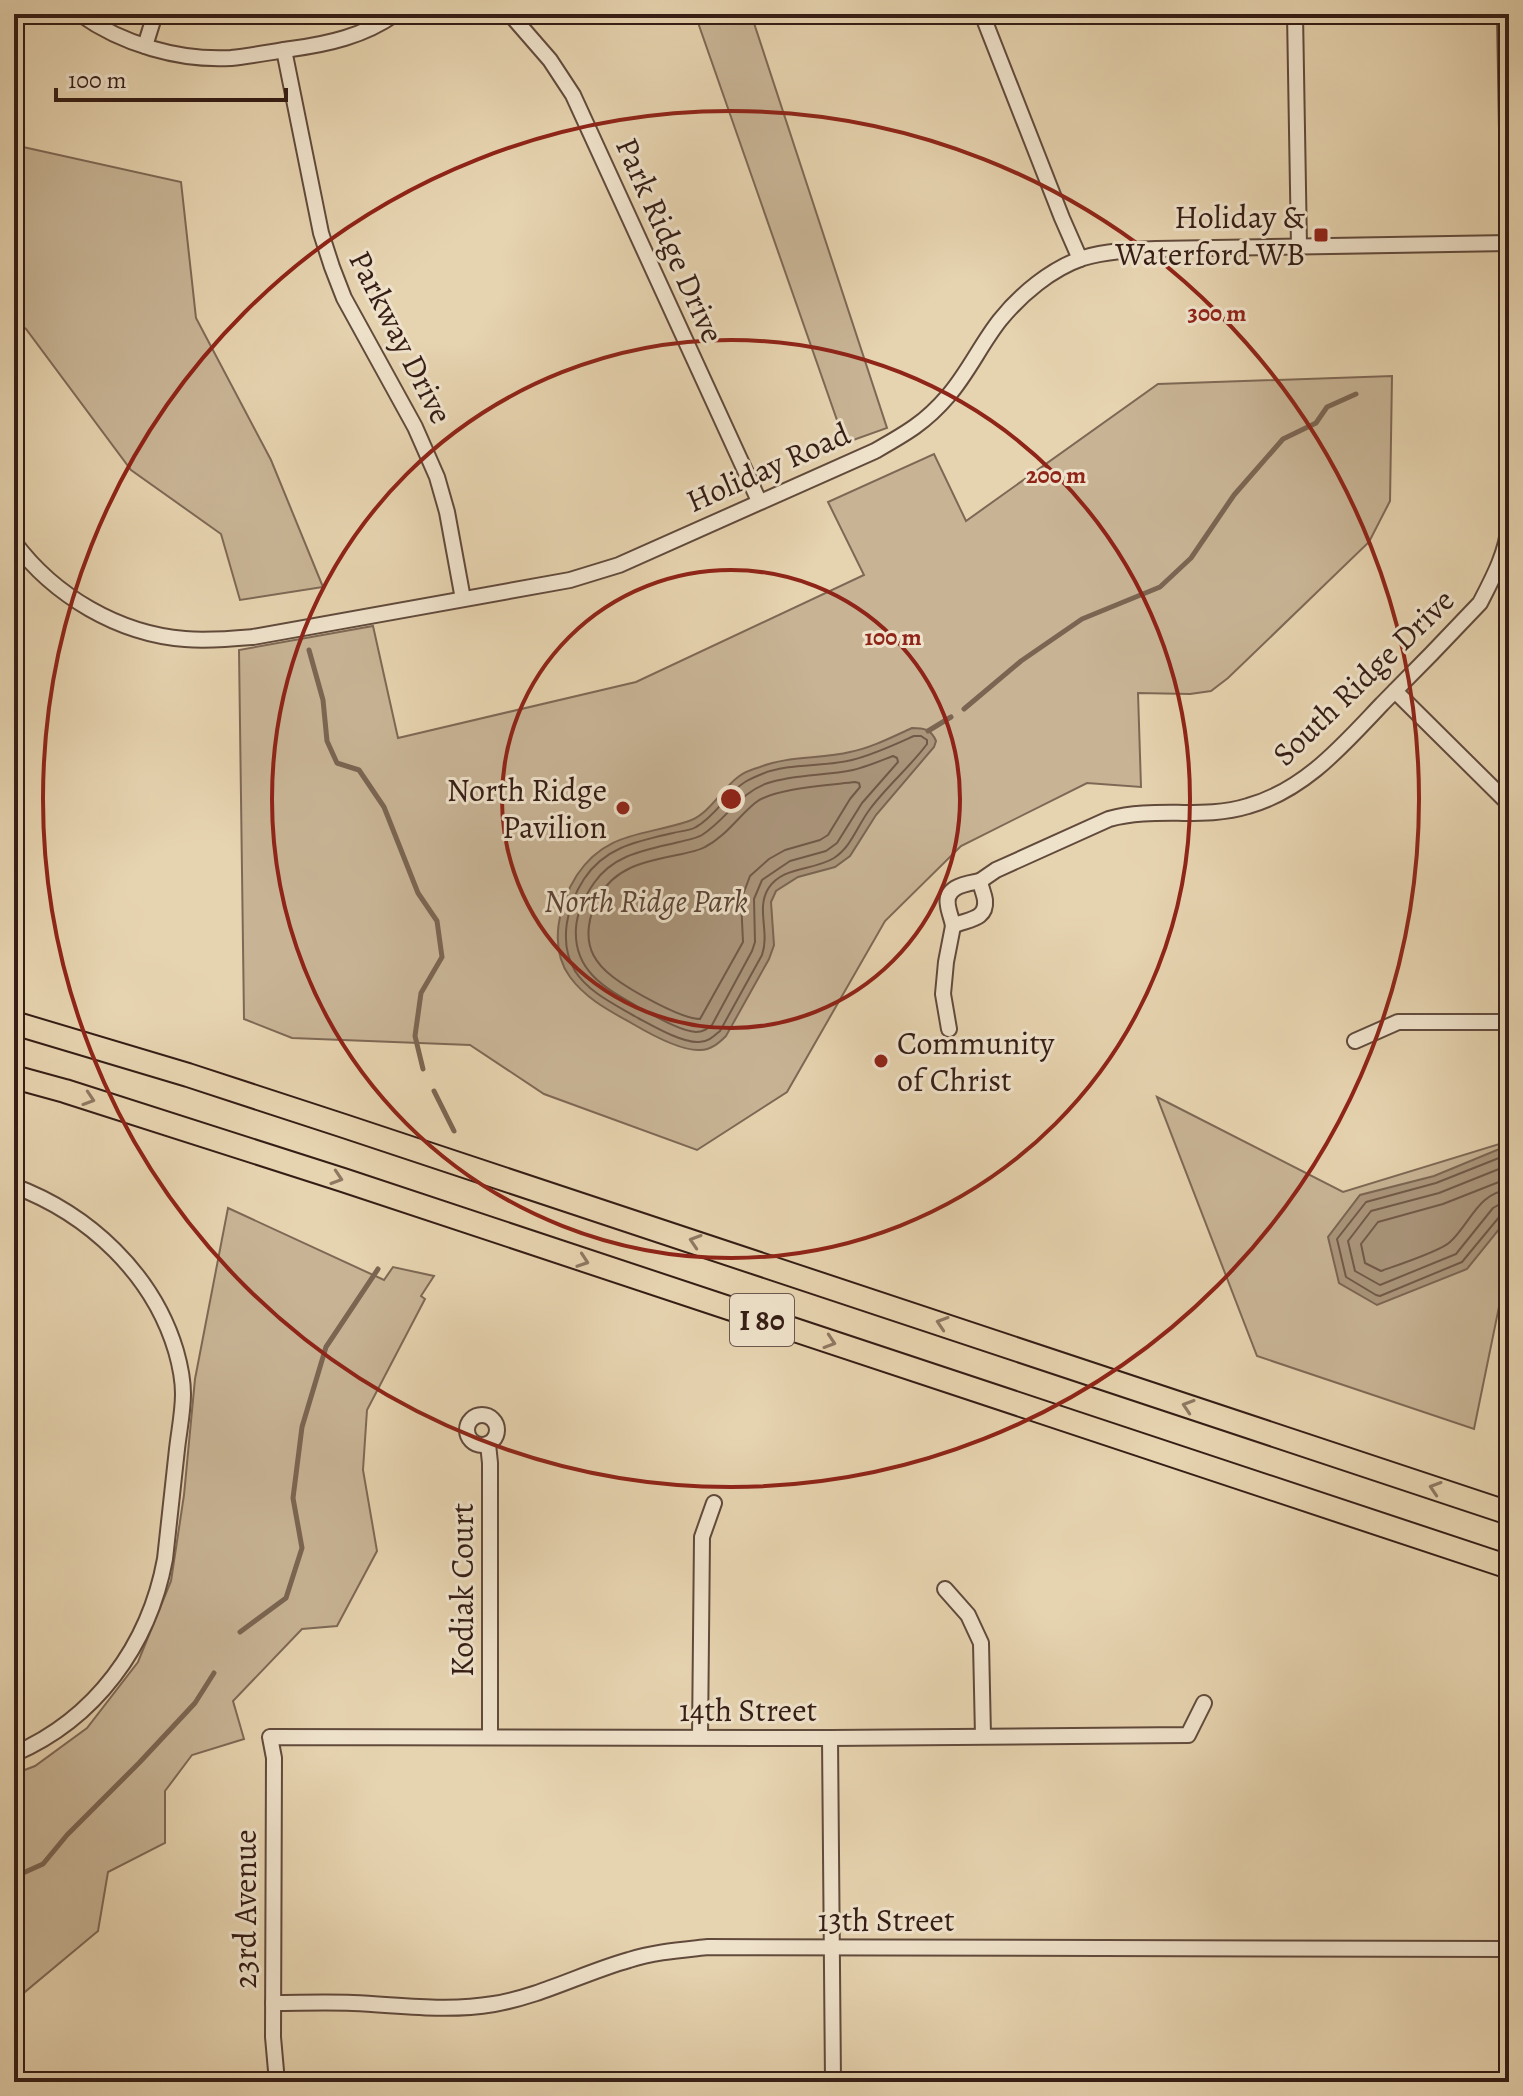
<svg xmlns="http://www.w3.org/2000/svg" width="1523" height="2096" font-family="Alegreya,serif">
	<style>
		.green { fill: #c8b495; stroke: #7e6855; stroke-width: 2 }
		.water { fill: #aa957b; stroke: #7b6552; stroke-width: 2 }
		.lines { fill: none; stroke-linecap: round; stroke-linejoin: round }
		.shore { stroke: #705948; stroke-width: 2 }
		.stream { stroke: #7b6552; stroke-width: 5 }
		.minor-casing { stroke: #614a3c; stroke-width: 18 }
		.highway-casing { stroke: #351d15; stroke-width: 26 }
		.minor { stroke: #efe2cb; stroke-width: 14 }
		.highway { stroke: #e6d3af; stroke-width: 22 }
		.oneway { stroke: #8e7862 }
		.ring { fill: none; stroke: #8f2418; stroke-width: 4 }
		.poi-dot { fill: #8f2418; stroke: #efe2cb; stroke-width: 3 }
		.labels { text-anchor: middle; stroke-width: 6; stroke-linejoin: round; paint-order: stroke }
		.shield { fill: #efe2cb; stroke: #6d584c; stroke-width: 2 }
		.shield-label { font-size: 30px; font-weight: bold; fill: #351d15 }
		.poi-label { font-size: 32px; fill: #351d15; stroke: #efe2cb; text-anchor: end }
		.street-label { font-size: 32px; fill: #351d15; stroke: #efe2cb }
		.park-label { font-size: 32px; font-style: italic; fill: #5a4335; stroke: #efe2cb }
		.centre { fill: #8f2418; stroke: #efe2cb; stroke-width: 4 }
		.ring-label { font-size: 24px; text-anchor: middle; font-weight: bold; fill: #8f2418; stroke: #efe2cb; stroke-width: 6; stroke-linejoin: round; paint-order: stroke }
	</style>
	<rect width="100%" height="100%" fill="#e6d3af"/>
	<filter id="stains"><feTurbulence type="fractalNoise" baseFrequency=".0025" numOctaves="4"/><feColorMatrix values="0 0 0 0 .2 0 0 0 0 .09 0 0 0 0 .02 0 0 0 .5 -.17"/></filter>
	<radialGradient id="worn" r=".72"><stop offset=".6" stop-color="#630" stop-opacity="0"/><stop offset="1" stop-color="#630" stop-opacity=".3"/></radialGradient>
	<!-- green -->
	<g class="green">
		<polygon points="695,14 751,14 887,428 845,443"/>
		<polygon points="14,145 181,182 196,318 271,460 323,587 240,600 221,534 131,470 26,329 14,320"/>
		<polygon points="1392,376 1390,501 1369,542 1228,678 1211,691 1190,694 1138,693 1141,787 1087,783 961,846 885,921 787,1092 697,1150 544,1094 470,1045 292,1038 244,1019 239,650 373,626 398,738 636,682 864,575 828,502 934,454 966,521 1158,384"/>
		<polygon points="1157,1097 1343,1192 1509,1141 1509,1258 1474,1429 1257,1356"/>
		<polygon points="228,1208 384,1280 393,1267 434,1276 421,1296 425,1299 367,1410 363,1470 377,1551 337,1626 302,1629 233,1701 244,1739 192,1755 165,1791 165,1843 108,1872 98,1931 14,2001 14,1774 35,1766 87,1728 138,1662 171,1581 184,1495 195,1379"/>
	</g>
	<!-- water -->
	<g class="water">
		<path d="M 912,728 C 924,728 931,729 936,741 L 934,747 L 876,815 L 850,856 L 835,867 L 798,877 L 776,891 L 771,902 L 774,945 L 769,959 L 726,1036 C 719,1043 711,1050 700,1050 C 681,1051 650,1034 633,1024 C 610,1011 586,999 570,977 C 548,947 559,903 577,875 C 606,831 645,836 689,821 C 709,814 721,790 738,777 C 744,772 753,769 760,767 C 786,756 822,759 850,752 C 871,748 892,737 912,728 Z"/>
		<polygon points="1509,1145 1509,1217 1467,1269 1377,1305 1339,1283 1328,1237 1360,1195 1434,1176"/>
	</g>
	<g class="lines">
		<!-- shore -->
		<g class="shore">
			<path d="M 914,736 L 921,736 L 927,740 L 927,744 C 910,767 887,786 870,809 C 857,826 852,846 834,858 C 813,871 782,866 768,889 C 756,909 770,932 762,955 L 720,1031 C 714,1036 708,1042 699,1042 C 682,1043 653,1026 638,1018 C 616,1005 589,993 575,971 C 558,942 567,905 584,879 C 605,847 638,841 673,833 C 680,831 690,831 696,827 C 716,816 727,793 745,782 C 750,779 757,776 762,774 C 788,763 824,767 852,760 C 873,755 894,745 914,736 Z"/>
			<path d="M 893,756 L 897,758 L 898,762 L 862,803 L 837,843 L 826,851 L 790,861 L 762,880 L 754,899 L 755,942 L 752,951 L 712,1025 C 707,1029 703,1032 696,1032 C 680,1031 655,1016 640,1008 C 607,989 573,972 576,928 C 577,912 585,896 594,883 C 614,854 646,850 679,842 C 686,840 695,839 702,835 C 726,820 740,792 768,783 C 795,774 825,776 853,770 C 866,767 880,761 893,756 Z"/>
			<path d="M 855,782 L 859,783 L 860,787 L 850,799 L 828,835 L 820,840 L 785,850 L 769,859 L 750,876 L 741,900 L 743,942 L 700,1019 C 681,1019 630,990 613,977 C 596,964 586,949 589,926 C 590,916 594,906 599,897 C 616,865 649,861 682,854 C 689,852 698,851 705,847 C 725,837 738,817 755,803 C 773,788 831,785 855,782 Z"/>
			<polyline points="1509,1154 1436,1183 1366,1202 1337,1239 1346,1277 1376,1295 1380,1296 1462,1262 1500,1216 1509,1213"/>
			<polyline points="1509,1165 1439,1193 1371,1211 1348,1241 1355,1271 1380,1285 1456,1254 1493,1208 1500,1204 1509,1203"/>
			<path d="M 1509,1178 L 1443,1204 L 1378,1222 L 1361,1244 L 1365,1263 L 1381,1271 C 1395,1266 1441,1251 1450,1242 C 1470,1224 1478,1192 1509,1190"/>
		</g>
		<!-- stream -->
		<g class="stream">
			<polyline points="309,650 323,700 327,741 337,763 359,770 384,807 418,893 437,921 442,957 421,993 415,1036 423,1069"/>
			<polyline points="964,709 1021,661 1082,619 1160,587 1191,558 1234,495 1283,439 1316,423 1327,407 1356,394"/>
			<polyline points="928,731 951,717"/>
			<polyline points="434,1091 454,1131"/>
			<polyline points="240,1632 286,1598 302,1548 293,1498 302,1427 326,1347 378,1269"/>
			<polyline points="14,1877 43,1864 67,1835 139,1763 195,1703 214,1673"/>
		</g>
		<!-- minor casing -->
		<g class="minor-casing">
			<g id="minor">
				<path d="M 80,14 C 122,44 179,61 231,58 C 251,56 271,52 291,49 C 328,44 364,36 395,14"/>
				<polyline points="510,14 550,60 573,95 759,501"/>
				<polyline points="982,14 1062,218 1080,259"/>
				<polyline points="1295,14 1299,246"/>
				<polyline points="1505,14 1509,244"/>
				<polyline points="145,46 155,14"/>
				<polyline points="284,50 321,233 332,267 344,298 415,427 437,477 447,512 463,599"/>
				<path d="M 14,542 C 54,596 119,634 185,639 C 208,641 230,639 253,637 L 570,580 L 619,565 L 875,451 C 905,434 925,423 948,396 C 968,373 981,344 1000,320 C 1021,294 1051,269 1083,258 C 1106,251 1131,250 1156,249 L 1509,243"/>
				<polyline points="1395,691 1504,799"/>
				<path d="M 980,881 L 996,870 L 1109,819 C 1155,806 1203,820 1248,806 C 1305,790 1343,745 1382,704 C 1415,671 1448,637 1480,603 C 1493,578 1507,552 1509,524"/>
				<path d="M 980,881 C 981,888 984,893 985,900 C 987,921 966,919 953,926 C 952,919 949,913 948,906 C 944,886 966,884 980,881 Z"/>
				<polyline points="949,1029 943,994 946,962 953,926"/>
				<polyline points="1355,1041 1398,1022 1509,1022"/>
				<path d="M 14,1186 C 89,1214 153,1274 176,1351 C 180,1365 183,1380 183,1394 C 183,1412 179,1431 177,1449 C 173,1486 169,1522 165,1559 C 149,1646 95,1719 14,1754"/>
				<circle cx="482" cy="1430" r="15"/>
				<polyline points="488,1444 490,1463 490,1737"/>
				<polyline points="945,1589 968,1615 981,1643 983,1736"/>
				<polyline points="700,1737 702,1537 714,1503"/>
				<polyline points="830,1738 833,2082"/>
				<path d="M 273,2003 C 299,2003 326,2002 353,2003 C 401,2005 446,2012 494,2004 C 541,1996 583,1973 629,1960 C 654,1952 681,1950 708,1947 L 1509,1949"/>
				<polyline points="277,2082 273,2037 274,1758 270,1737 830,1738 1188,1735 1204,1703"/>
			</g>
		</g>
		<!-- highway casing -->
		<g class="highway-casing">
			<g id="highway">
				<polyline points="14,1023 188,1075 344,1126 1509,1513"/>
				<polyline points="14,1077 65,1091 343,1180 1509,1567"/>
			</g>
		</g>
		<!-- minor -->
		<use href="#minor" class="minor"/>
		<!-- highway -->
		<use href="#highway" class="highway"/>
	</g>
	<!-- one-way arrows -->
	<defs><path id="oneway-chevron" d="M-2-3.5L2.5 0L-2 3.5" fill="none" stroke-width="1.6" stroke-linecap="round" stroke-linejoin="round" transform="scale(2)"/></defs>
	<g class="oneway">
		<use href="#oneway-chevron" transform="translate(89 1099) rotate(18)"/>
		<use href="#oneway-chevron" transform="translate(337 1178) rotate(18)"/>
		<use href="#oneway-chevron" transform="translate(695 1241) rotate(-162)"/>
		<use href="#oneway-chevron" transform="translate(583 1261) rotate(19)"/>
		<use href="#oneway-chevron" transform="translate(942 1323) rotate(-162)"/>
		<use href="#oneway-chevron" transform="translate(830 1342) rotate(18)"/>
		<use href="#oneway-chevron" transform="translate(1188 1406) rotate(-162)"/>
		<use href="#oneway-chevron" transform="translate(1435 1488) rotate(-162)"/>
	</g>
	<!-- distance rings -->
	<g class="ring">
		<circle cx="731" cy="799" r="229"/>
		<circle cx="731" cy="799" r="459"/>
		<circle cx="731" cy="799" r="688"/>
	</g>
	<!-- markers -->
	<g class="poi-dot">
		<rect x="1313" y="227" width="16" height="16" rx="4"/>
		<circle cx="623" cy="808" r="8"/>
		<circle cx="881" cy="1061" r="8"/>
	</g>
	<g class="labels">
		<!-- shield labels -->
		<rect class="shield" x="730" y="1294" width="64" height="52" rx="6"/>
		<g class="shield-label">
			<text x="762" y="1330">I 80</text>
		</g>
		<!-- poi labels -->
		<g class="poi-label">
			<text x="1305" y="228">Holiday &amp;<tspan x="1305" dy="37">Waterford WB</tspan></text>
			<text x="607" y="801">North Ridge<tspan x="607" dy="37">Pavilion</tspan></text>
			<text x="897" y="1054" text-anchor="start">Community<tspan x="897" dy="37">of Christ</tspan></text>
		</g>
		<!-- street labels -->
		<g class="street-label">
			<text transform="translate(670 240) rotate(66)" y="11">Park Ridge Drive</text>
			<text transform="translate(401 337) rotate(63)" y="11">Parkway Drive</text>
			<text transform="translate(768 467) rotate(-24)" y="11">Holiday Road</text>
			<text transform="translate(1363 677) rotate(-44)" y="11">South Ridge Drive</text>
			<text transform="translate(462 1590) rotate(-90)" y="11">Kodiak Court</text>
			<text x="748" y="1721">14th Street</text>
			<text transform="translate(245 1909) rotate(-90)" y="11">23rd Avenue</text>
			<text x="886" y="1931">13th Street</text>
		</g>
		<!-- park labels -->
		<g class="park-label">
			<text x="646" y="912">North Ridge Park</text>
		</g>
	</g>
	<circle cx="731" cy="799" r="12" class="centre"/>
	<g class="ring-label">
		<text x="1217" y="321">300 m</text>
		<text x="1056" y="483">200 m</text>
		<text x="893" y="645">100 m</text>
	</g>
	<!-- margin -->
	<rect width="1523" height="2096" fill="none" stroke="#e6d3af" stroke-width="48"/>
	<rect x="16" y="16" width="1491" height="2064" fill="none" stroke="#351d15" stroke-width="4"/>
	<rect x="24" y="24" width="1475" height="2048" fill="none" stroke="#351d15" stroke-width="2"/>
	<!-- scale -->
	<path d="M56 88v12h230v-12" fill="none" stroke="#351d15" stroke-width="4"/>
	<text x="68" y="88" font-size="24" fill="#351d15" stroke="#efe2cb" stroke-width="6" paint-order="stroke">100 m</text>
	<rect width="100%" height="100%" filter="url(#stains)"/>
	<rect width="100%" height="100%" fill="url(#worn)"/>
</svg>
